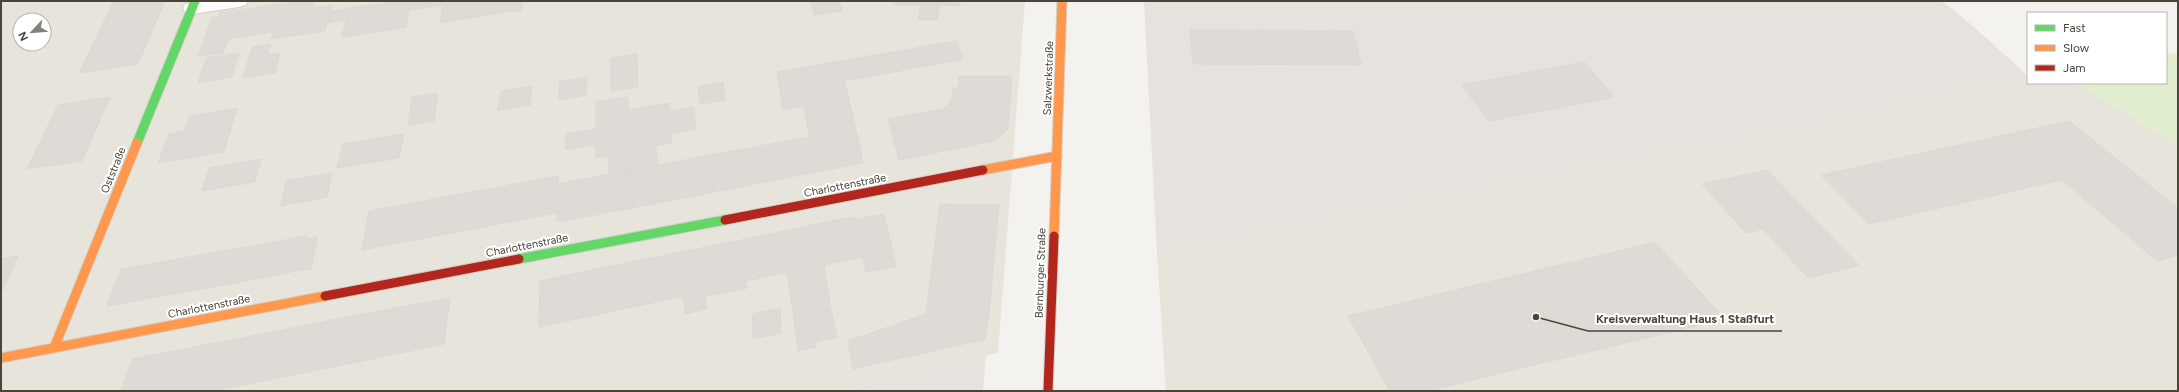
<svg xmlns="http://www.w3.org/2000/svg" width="2179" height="392" font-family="Figtree,sans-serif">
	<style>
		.residential { fill: #e7e4dc; fill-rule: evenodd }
		.industrial { fill: #e6e2de }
		.green { fill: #e1eecf }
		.building { fill: #dedbd6; stroke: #dcd9d4 }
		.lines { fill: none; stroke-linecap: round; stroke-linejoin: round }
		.street-casing { stroke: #d2d0cb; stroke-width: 2 }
		.fast-casing { stroke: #d3cfc5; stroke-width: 11 }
		.slow-casing { stroke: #d3cfc5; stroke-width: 11 }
		.jam-casing { stroke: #d3cfc5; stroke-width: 11 }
		.street { fill: #fdfdfc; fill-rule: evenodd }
		.fast { stroke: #63d668; stroke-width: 9 }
		.slow { stroke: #ff974d; stroke-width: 9 }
		.jam { stroke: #b3261e; stroke-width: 9 }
		.labels { text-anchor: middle; stroke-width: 4; stroke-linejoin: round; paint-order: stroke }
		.street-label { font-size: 11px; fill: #4b4439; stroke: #fff }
		.leader { fill: none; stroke: #4b4439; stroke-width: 1.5 }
		.callout-dot { fill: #4b4439; stroke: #fff; stroke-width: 1.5 }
		.callout-label { font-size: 12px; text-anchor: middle; font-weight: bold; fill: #4b4439; stroke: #fff; stroke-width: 4; stroke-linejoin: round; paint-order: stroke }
	</style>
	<rect width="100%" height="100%" fill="#f4f2ee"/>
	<!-- residential -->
	<g class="residential">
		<path d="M 1,1 L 1025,1 L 998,353 L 844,391 L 1,391 ZM 20,20 L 44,20 L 44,44 L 20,44 Z"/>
		<polygon points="2028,74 2028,83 2076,83 2178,145 2178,391 1166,391 1157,254"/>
	</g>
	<!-- industrial -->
	<g class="industrial">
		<polygon points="1144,1 1942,1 1974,27 2027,75 1863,115 1157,254"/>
		<polygon points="986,356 983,391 844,391"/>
	</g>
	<!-- green -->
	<polygon class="green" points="2178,52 2178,145 2076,83 2166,83 2166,54"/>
	<!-- building -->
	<g class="building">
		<polygon points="114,1 165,1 138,64 79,73"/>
		<polygon points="300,1 314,1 306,27 228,39 239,10"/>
		<polygon points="402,1 411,1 406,27 396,29"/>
		<polygon points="402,1 396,29 342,37 349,8"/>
		<polygon points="411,1 450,1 447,22 440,23 443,5 409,10"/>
		<polygon points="450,1 501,1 499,13 447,22"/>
		<polygon points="501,1 523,1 522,10 499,13"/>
		<polygon points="813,1 840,1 842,11 814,15 811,2"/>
		<polygon points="894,1 917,1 916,5 893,5"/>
		<polygon points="917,1 960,1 960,6 916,5"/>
		<polygon points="332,5 325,31 271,39 273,32 306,27 312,8"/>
		<polygon points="921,5 940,5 937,20 918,20"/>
		<polygon points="349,8 346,20 327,23 330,11"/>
		<polygon points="239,10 223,53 198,56 212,18 218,17 220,12"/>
		<polygon points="1190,30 1353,31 1361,65 1193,64"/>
		<polygon points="957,41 963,59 845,81 840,61"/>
		<polygon points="271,44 268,55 280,53 275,73 243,78 252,47"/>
		<polygon points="239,53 232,77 198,83 206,58"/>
		<polygon points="637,54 638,87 611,91 611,58"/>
		<polygon points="840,61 860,148 813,157 797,69"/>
		<polygon points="1584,62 1614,97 1489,121 1462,85"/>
		<polygon points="797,69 804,106 783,110 777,72"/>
		<polygon points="959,76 1012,76 1011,88 958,88"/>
		<polygon points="587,77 586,95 559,100 559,82"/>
		<polygon points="723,82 725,100 700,104 698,86"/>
		<polygon points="532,86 530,105 498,110 501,91"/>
		<polygon points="953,88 1011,88 1008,129 994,141 899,160 888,119 943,109 951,102"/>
		<polygon points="438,93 434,121 408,125 412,97"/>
		<polygon points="110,97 82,161 27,169 58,105"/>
		<polygon points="628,97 630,151 596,158 596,102"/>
		<polygon points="669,103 672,143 630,151 629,110"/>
		<polygon points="694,107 696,129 671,133 670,111"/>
		<polygon points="237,108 224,152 158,163 169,134 184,131 189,116"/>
		<polygon points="2069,121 2178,208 2178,255 2157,261 2062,180 1869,224 1821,175"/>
		<polygon points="596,129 596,144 565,150 566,134"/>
		<polygon points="404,134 399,158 337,168 343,144"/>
		<polygon points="810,137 816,172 714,192 710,155"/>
		<polygon points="656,146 657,165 631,170 630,151"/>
		<polygon points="860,148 863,163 816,172 813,157"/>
		<polygon points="630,151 631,170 609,174 608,155"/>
		<polygon points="710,155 714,192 632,208 631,170"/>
		<polygon points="261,159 255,182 202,191 209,168"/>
		<polygon points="631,170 632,208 557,222 558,184"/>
		<polygon points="1767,170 1859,265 1808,278 1763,229 1746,233 1702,184"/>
		<polygon points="332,173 327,197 281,206 286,181"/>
		<polygon points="558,176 557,213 362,250 369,211"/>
		<polygon points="940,204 999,205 989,315 926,314"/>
		<polygon points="884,214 896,266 866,272 855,220"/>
		<polygon points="854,217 862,257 844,261 836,220"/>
		<polygon points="836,220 844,261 746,281 741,240"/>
		<polygon points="306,236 297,271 235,283 246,247"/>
		<polygon points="318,237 311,269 297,271 306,239"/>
		<polygon points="741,240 747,288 705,296 707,309 685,314 681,252"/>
		<polygon points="1655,242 1725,319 1427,391 1390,391 1348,316"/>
		<polygon points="246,247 235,283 195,290 206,254"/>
		<polygon points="681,252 684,296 632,307 631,262"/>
		<polygon points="206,254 195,290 107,306 121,269"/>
		<polygon points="18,256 1,294 1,259"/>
		<polygon points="631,262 632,307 539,327 540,281"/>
		<polygon points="824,265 827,285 790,293 787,273"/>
		<polygon points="827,285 831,310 794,319 790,293"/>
		<polygon points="450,298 444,344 338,366 347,317"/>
		<polygon points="780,308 781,333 753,339 752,314"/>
		<polygon points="831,310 837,337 815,342 810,315"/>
		<polygon points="926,314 989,315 985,339 853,369 848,341"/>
		<polygon points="810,315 816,347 798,351 794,319"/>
		<polygon points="347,317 338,366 228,388 241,338"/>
		<polygon points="241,338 228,388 213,391 121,391 132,359"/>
	</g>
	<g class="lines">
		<!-- street casing -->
		<g class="street-casing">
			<polygon id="street" points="201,1 248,1 246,5 239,7 192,14 185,12 183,8 185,4"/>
		</g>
		<!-- fast casing -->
		<g class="fast-casing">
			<g id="fast">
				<polyline points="137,143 195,1"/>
				<polyline points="519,259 725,220"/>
			</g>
		</g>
		<!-- slow casing -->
		<g class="slow-casing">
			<g id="slow">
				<polyline points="983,170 1057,156"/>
				<polyline points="1054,236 1062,1"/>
				<polyline points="54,348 137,143"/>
				<polyline points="1,358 325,296"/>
			</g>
		</g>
		<!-- jam casing -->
		<g class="jam-casing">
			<g id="jam">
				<polyline points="725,220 983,170"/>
				<polyline points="325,296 519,259"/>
				<polyline points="1048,391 1054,236"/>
			</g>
		</g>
		<!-- street -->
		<use href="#street" class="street"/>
		<!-- fast -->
		<use href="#fast" class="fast"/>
		<!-- slow -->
		<use href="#slow" class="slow"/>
		<!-- jam -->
		<use href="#jam" class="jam"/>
	</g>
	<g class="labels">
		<!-- street labels -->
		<g class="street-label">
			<text transform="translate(1048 78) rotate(-88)" y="4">Salzwerkstraße</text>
			<text transform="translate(113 170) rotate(-68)" y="4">Oststraße</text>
			<text transform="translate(845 185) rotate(-11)" y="4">Charlottenstraße</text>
			<text transform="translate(527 245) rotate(-11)" y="4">Charlottenstraße</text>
			<text transform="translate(1040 273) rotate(-88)" y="4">Bernburger Straße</text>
			<text transform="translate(209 306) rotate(-11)" y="4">Charlottenstraße</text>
		</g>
	</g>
	<!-- callouts -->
	<path class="leader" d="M1536 317L1588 331H1782"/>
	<circle class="callout-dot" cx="1536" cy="317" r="4"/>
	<g class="callout-label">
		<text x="1685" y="323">Kreisverwaltung Haus 1 Staßfurt</text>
	</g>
	<!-- border -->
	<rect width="2179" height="392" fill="none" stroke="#4b4439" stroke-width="4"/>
	<!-- legend -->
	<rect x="2027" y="12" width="140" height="72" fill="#ffffff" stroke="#b7b4b0"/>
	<rect x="2035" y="25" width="20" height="6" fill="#63d668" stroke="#b7b4b0"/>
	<text x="2063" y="32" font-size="12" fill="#4b4439">Fast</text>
	<rect x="2035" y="45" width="20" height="6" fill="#ff974d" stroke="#b7b4b0"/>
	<text x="2063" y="52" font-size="12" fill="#4b4439">Slow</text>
	<rect x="2035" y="65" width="20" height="6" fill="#b3261e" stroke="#b7b4b0"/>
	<text x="2063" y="72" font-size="12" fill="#4b4439">Jam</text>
	<!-- north arrow -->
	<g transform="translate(32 32) rotate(244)"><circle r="19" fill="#ffffff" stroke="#b7b4b0"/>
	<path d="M0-3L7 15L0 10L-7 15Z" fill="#868178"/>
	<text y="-6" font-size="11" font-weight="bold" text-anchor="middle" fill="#4b4439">N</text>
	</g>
</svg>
